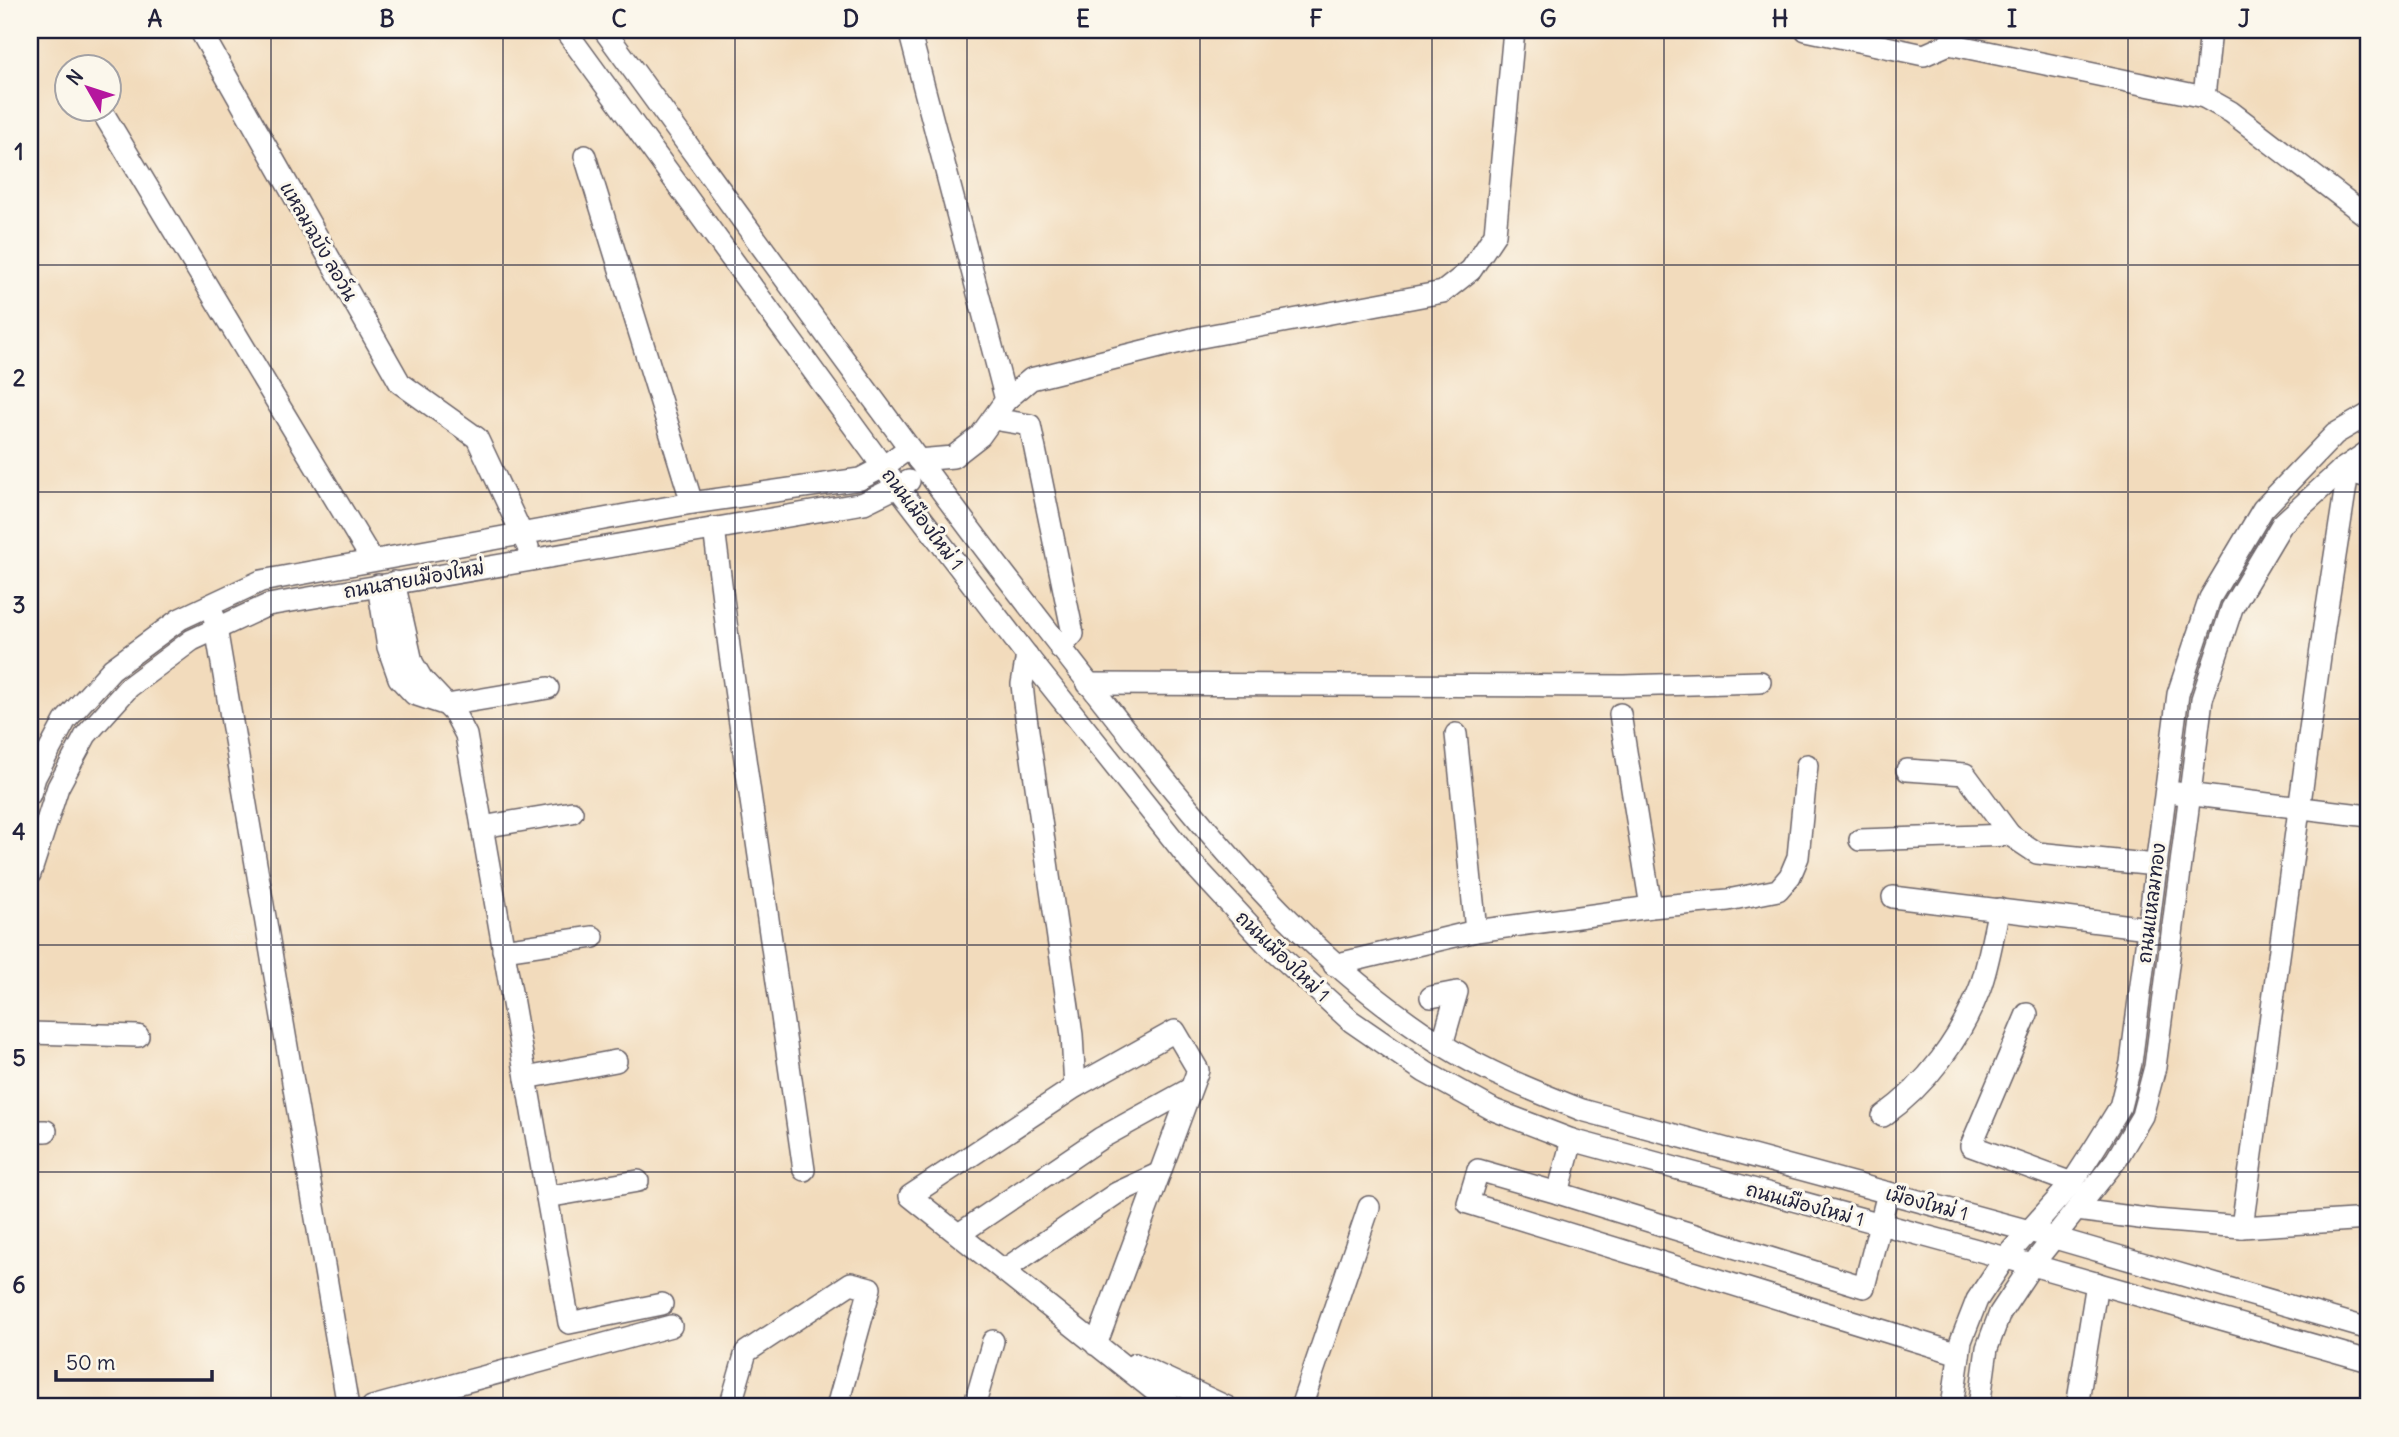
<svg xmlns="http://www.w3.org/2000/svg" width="2399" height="1437" font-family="Delius,'Playpen Sans Thai',sans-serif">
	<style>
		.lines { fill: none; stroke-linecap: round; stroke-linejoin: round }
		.minor-casing { stroke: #6b6368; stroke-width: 24 }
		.minor { stroke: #fff; stroke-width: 21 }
		.grid { fill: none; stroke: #22223b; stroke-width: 2; stroke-opacity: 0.55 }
		.labels { text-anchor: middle; stroke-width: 6; stroke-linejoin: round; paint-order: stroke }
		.street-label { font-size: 19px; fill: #22223b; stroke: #fbf7ec }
		.neatline { fill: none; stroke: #22223b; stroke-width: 2.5 }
		.grid-label { font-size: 23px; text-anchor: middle; font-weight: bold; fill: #22223b }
	</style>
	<rect width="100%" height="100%" fill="#fbf7ec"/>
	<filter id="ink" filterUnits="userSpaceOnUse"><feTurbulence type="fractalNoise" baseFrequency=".0143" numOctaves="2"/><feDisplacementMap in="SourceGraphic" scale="14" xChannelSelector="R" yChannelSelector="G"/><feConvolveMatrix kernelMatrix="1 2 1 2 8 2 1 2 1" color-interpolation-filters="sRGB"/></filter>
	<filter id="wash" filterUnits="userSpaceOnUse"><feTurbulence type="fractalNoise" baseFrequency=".00686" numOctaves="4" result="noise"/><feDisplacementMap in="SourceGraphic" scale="28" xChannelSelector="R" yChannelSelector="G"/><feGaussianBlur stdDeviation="1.57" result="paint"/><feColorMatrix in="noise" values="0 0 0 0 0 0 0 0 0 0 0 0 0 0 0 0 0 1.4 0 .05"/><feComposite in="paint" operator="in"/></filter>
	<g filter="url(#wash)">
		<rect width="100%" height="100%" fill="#f2dbbc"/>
	</g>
	<g filter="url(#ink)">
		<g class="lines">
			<!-- minor casing -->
			<g class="minor-casing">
				<g id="minor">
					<polyline points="200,30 400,383 477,438 528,547"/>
					<polyline points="565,30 900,490 1032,662 1192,863 1267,944 1351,1021 1425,1072 1494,1110 1572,1140 2032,1265 2369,1361"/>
					<path d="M 604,30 C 734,208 862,387 995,562 C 1048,631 1101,700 1155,767 C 1239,871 1327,972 1441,1044 C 1486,1072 1534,1091 1582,1110 L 2055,1238 L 2369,1329"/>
					<polyline points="909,30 1006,400"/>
					<polyline points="1806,30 1924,55 1949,44 1957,30"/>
					<polyline points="1949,44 2204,97 2231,112 2369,218"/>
					<polyline points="2204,97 2211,30"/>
					<polyline points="100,108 372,560"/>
					<polyline points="585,156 692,503"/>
					<polyline points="993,419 1030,425 1073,634 1060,648"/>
					<polyline points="918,460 953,457 980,436 1006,400 1031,379 1196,338 1443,292 1471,270 1495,234 1514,30"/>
					<polyline points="2341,470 2369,477"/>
					<polyline points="714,528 730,654 804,1170"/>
					<polyline points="394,582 412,662 422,679 455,714 466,735 569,1323 662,1304"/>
					<polyline points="378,585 388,647 399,678 414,694 447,705 548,688"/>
					<polyline points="214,616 348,1407"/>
					<polyline points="1027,655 1022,684 1024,703 1072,1035 1075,1087"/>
					<polyline points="1088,684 1624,686 1760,682"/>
					<polyline points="1620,714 1651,907"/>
					<polyline points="1456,734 1476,931"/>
					<polyline points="1907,770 1965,774 2010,835"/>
					<polyline points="2177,793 2369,816"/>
					<polyline points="30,794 35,777 65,721 112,669 180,619 261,581 692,503 860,479 883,467 909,448"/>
					<polyline points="482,827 572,812"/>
					<polyline points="1860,840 2010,835 2037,853 2156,865"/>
					<polyline points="30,874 58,787 86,735 129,687 192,640 268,605 864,503 909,481"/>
					<polyline points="1893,897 2148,928"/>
					<polyline points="503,950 593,937"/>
					<polyline points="1334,965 1476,931 1651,907 1728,900 1778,890 1790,876 1798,857 1807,765"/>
					<polyline points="1431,997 1457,992 1442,1045"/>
					<polyline points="2027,1014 1971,1146 2072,1183"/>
					<polyline points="30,1033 138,1036"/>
					<polyline points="526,1078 616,1061"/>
					<path d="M 1883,1116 C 1927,1085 1961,1038 1980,988 C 1989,963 1993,934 1999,909"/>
					<polyline points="30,1131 46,1131"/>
					<polyline points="1572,1140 1558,1193 1478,1170 1468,1203 1959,1354"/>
					<polyline points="1558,1193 1864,1287 1888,1193"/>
					<polyline points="547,1197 638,1181"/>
					<polyline points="2077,1210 2155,1220 2242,1227 2369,1219"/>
					<polyline points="2242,1227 2324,627 2346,485 2341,470"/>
					<polyline points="959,1234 1101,1138 1190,1089"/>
					<polyline points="1004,1270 1117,1193 1160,1173"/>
					<path d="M 1096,1345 L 1198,1070 L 1175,1031 L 1075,1087 L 910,1196 C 999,1266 1086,1337 1175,1407"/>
					<polyline points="1135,1364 1227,1407"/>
					<polyline points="372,1407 671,1326"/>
					<polyline points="730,1407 746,1352 851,1283 870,1288 837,1407"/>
					<polyline points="974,1407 993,1341"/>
					<polyline points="1301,1407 1369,1207"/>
					<polyline points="1952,1407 1961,1341 1977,1300 2005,1258 2072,1183 2096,1146 2120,1107 2131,1063 2178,694 2210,598 2263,509 2335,434 2369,414"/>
					<polyline points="1979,1407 1987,1348 2000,1313 2032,1265 2116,1160 2142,1116 2155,1067 2202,699 2232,608 2282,524 2341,470 2369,451"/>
					<polyline points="2077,1407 2097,1283"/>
				</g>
			</g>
			<!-- minor -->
			<use href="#minor" class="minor"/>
		</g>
	</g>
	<!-- grid -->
	<path class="grid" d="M 271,30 L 271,1407M 503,30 L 503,1407M 735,30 L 735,1407M 967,30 L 967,1407M 1200,30 L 1200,1407M 1432,30 L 1432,1407M 1664,30 L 1664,1407M 1896,30 L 1896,1407M 2128,30 L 2128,1407M 30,265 L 2369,265M 30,492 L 2369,492M 30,719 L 2369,719M 30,945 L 2369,945M 30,1172 L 2369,1172"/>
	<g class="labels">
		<!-- street labels -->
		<g class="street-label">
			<text transform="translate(319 241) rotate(60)" y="7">แหลมฉบัง ลอว์น</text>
			<text transform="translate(923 519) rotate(53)" y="7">ถนนเมืองใหม่ 1</text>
			<text transform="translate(414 579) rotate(-10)" y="7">ถนนสายเมืองใหม่</text>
			<text transform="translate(2151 903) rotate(-83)" y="7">ถนนแหลมทอง</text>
			<text transform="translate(1283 956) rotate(44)" y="7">ถนนเมืองใหม่ 1</text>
			<text transform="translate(1927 1203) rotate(15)" y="7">เมืองใหม่ 1</text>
			<text transform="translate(1805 1204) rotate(15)" y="7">ถนนเมืองใหม่ 1</text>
		</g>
	</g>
	<!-- margin -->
	<rect width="2399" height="1437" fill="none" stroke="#fbf7ec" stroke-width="77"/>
	<!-- north arrow -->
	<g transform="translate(88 88) rotate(309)"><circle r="33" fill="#fbf7ec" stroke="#a4a2a5" stroke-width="2"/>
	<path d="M0-5L12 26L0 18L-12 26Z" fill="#b5179e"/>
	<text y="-10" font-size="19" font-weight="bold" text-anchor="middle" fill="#22223b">N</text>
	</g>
	<!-- scale -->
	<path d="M56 1370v10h156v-10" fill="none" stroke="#22223b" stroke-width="3.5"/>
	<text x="66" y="1370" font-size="21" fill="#22223b" stroke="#fbf7ec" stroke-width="5" paint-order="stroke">50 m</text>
	<rect x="38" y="38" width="2322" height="1360" class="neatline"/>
	<g class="grid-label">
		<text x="155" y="27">A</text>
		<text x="387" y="27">B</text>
		<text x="619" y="27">C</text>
		<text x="851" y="27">D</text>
		<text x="1083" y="27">E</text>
		<text x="1316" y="27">F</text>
		<text x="1548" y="27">G</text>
		<text x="1780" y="27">H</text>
		<text x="2012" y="27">I</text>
		<text x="2244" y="27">J</text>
		<text x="19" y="160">1</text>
		<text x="19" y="386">2</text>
		<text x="19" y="613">3</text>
		<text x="19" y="840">4</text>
		<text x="19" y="1066">5</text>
		<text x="19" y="1293">6</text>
	</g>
</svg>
